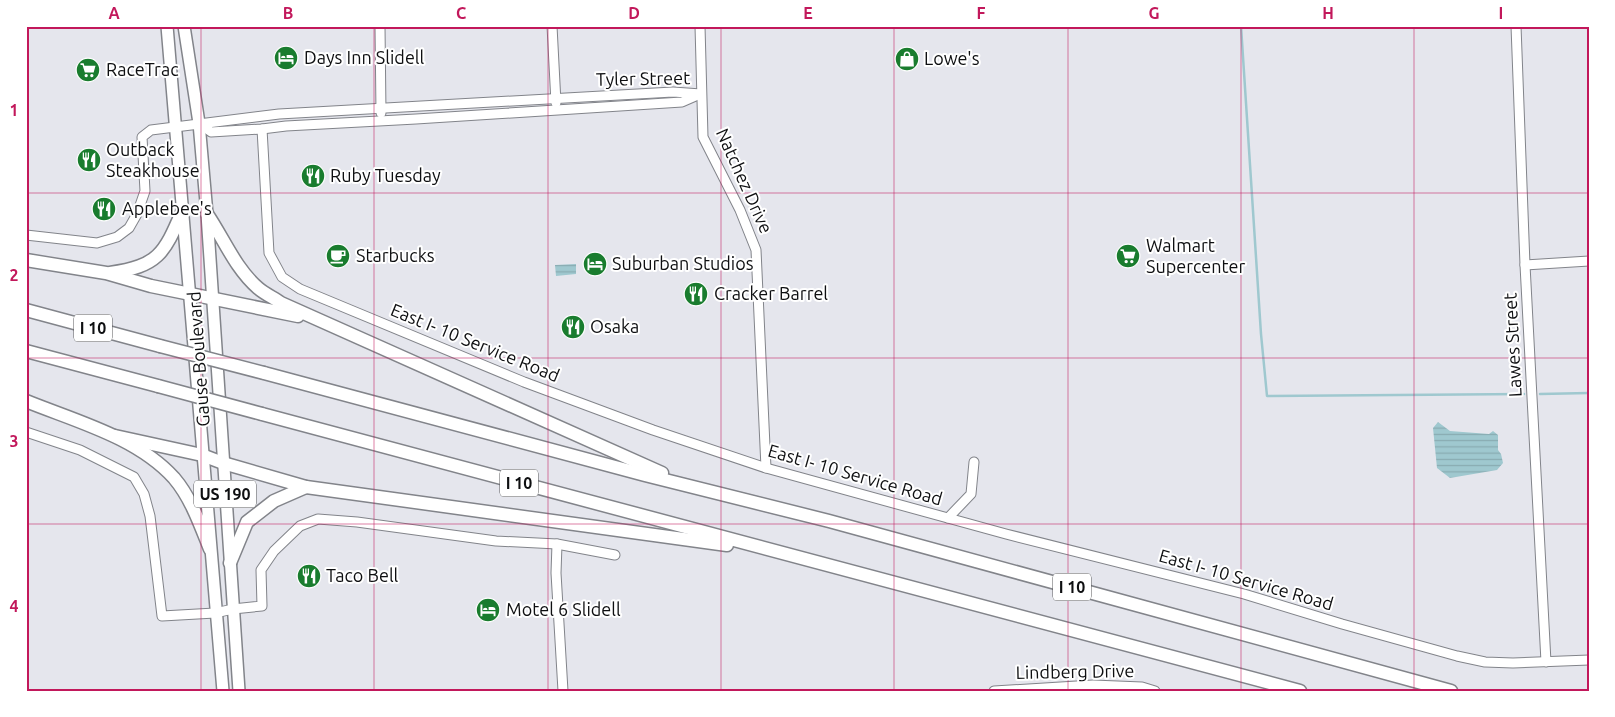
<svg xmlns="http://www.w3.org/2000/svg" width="1615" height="717" font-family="Ubuntu,sans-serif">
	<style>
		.water { fill: url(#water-rules) }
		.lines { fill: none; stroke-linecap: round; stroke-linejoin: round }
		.stream { stroke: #9fc8cf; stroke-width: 2.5 }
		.minor-casing { stroke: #82848a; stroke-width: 11 }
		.major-casing { stroke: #82848a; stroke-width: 14 }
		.highway-casing { stroke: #82848a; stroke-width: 15 }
		.minor { stroke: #fff; stroke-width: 9 }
		.major { stroke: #fff; stroke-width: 11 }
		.highway { stroke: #fff; stroke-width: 12 }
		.highway-bridge-casing { stroke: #82848a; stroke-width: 15; stroke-linecap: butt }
		.highway-bridge { stroke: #fff; stroke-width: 12 }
		.grid { fill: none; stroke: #c2185b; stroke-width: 1; stroke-opacity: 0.55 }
		.labels { text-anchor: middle; stroke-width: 4; stroke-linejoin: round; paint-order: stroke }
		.shield { fill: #fff; stroke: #565758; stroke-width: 1 }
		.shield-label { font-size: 16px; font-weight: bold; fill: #0e0f11 }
		.poi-label { font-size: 18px; fill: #0e0f11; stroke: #fff; text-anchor: start }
		.street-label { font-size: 18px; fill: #0e0f11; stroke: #fff }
		.neatline { fill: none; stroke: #c2185b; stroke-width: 2 }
		.grid-label { font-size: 16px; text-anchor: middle; font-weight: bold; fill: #c2185b }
	</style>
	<defs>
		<pattern id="water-rules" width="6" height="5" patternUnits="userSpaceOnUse" patternTransform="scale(1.25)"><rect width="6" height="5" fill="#9fc8cf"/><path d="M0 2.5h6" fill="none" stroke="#88abb1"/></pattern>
	</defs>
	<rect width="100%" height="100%" fill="#e5e6ed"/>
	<!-- water -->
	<g class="water">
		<polygon points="576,264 576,274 556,276 555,265"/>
		<polygon points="1438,422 1450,431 1489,434 1493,431 1498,435 1498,450 1501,454 1503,463 1497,470 1450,478 1437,468 1433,428"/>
	</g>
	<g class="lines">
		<!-- stream -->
		<g class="stream">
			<polyline points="1241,26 1261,334 1267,396 1524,394"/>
			<polyline points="1540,394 1589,393"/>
		</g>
		<!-- minor casing -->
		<g class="minor-casing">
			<g id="minor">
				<polyline points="380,26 381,113"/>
				<polyline points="552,26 556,103"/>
				<polyline points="700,26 703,137 740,210 756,250 766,468"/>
				<polyline points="1516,26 1525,265 1546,662"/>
				<polyline points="199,123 211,132 262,129 286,126 416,119 682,102 698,95"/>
				<polyline points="262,129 269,253 282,277 300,289 524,382 653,430 766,468 1006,534 1244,594 1342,624 1457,656 1485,662 1513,663 1589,660"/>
				<polyline points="26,235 97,243 117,237 129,228 137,214 145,191 142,137 151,130 279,114 673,92 701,94"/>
				<polyline points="1525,265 1589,261"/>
				<polyline points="26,432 80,450 134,477 144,494 150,516 162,616 215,613 233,609 262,606 261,570 274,551 300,526 318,519 357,522 496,541 557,544 615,555"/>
				<polyline points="948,518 971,494 974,462"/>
				<polyline points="557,544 556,573 563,691"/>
				<polyline points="994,691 1093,685 1142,687 1155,691"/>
			</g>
		</g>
		<!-- major casing -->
		<g class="major-casing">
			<g id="major">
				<polyline points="167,26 223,691"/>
				<polyline points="184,26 199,123 207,214 239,691"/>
			</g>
		</g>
		<!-- highway casing -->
		<g class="highway-casing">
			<g id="highway">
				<path d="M 207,214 C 224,239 235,268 258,288 C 265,294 274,298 281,303 L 662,473"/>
				<polyline points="26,260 106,273 151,286 298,316"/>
				<path d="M 110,273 C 158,266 164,254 182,212"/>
				<polyline points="26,310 160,346"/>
				<polyline points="26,351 158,386"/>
				<polyline points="264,373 645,475 829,521 1451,691"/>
				<path d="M 26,401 C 75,421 137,437 174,478 C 191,498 200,524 210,549"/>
				<polyline points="262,414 1300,691"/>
				<polyline points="115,436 202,455 223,463 306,487 727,545"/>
				<polyline points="230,563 247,522 274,501 306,487"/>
			</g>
		</g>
		<!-- minor -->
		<use href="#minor" class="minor"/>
		<!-- major -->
		<use href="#major" class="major"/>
		<!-- highway -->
		<use href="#highway" class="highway"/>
		<!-- highway-bridge casing -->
		<g class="highway-bridge-casing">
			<g id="highway-bridge">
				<polyline points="160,346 264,373"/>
				<polyline points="158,386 262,414"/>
			</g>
		</g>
		<!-- highway-bridge -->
		<use href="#highway-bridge" class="highway-bridge"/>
	</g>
	<!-- grid -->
	<path class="grid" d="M 201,26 L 201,691M 374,26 L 374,691M 548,26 L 548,691M 721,26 L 721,691M 894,26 L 894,691M 1068,26 L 1068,691M 1241,26 L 1241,691M 1414,26 L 1414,691M 26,193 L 1589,193M 26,358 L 1589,358M 26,524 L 1589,524"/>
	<!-- icons -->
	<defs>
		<g id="hotel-disc" transform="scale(1.25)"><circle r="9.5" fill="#197c2e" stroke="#fff"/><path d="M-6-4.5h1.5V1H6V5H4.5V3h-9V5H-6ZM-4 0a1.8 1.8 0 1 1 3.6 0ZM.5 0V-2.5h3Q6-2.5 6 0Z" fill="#fff"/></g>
		<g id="shop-disc" transform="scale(1.25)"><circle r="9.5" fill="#197c2e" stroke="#fff"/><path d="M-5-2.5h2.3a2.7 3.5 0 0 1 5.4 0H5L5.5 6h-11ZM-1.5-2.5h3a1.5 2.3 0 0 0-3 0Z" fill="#fff"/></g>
		<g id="supermarket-disc" transform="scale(1.25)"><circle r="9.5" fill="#197c2e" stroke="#fff"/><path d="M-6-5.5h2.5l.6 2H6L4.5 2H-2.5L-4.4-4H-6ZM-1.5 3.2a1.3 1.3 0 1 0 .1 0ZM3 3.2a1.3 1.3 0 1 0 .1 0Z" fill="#fff"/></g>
		<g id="restaurant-disc" transform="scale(1.25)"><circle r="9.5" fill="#197c2e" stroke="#fff"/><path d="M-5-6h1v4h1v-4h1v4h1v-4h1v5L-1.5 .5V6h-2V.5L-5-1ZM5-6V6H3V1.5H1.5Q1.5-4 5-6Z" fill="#fff"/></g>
		<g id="cafe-disc" transform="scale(1.25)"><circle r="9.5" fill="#197c2e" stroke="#fff"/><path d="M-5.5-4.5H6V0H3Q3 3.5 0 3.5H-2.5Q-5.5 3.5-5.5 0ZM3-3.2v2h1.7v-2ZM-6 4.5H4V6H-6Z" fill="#fff"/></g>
	</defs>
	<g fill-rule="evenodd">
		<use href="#hotel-disc" x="286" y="58"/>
		<use href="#shop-disc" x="907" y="59"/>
		<use href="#supermarket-disc" x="88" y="70"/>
		<use href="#restaurant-disc" x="89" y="160"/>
		<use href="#restaurant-disc" x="313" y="176"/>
		<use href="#restaurant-disc" x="104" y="209"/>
		<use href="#cafe-disc" x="338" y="256"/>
		<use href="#supermarket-disc" x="1128" y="256"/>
		<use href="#hotel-disc" x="595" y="264"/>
		<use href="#restaurant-disc" x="696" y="294"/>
		<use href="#restaurant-disc" x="573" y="327"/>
		<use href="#restaurant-disc" x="309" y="576"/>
		<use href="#hotel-disc" x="488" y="610"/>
	</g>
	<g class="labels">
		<!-- shield labels -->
		<g class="shield">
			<rect x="74" y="314.5" width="38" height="27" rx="4"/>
			<rect x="500" y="469.5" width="38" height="27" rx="4"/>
			<rect x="194" y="480.5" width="62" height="27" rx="4"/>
			<rect x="1053" y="573.5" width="38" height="27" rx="4"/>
		</g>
		<g class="shield-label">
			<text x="93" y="334">I 10</text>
			<text x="519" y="489">I 10</text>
			<text x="225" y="500">US 190</text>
			<text x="1072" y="593">I 10</text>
		</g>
		<!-- poi labels -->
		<g class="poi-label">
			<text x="304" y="64">Days Inn Slidell</text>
			<text x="924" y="65">Lowe's</text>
			<text x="106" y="76">RaceTrac</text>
			<text x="106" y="156">Outback<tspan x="106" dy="21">Steakhouse</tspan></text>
			<text x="330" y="182">Ruby Tuesday</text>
			<text x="122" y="215">Applebee's</text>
			<text x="1146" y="252">Walmart<tspan x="1146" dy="21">Supercenter</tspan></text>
			<text x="356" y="262">Starbucks</text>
			<text x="612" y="270">Suburban Studios</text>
			<text x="714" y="300">Cracker Barrel</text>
			<text x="590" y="333">Osaka</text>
			<text x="326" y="582">Taco Bell</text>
			<text x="506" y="616">Motel 6 Slidell</text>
		</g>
		<!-- street labels -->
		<g class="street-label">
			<text transform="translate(643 79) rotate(-1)" y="6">Tyler Street</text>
			<text transform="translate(744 181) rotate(66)" y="6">Natchez Drive</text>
			<text transform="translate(475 343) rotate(22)" y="6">East I- 10 Service Road</text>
			<text transform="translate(1513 345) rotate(-93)" y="6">Lawes Street</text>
			<text transform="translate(199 359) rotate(-94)" y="6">Gause Boulevard</text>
			<text transform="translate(855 475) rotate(16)" y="6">East I- 10 Service Road</text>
			<text transform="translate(1246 580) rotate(16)" y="6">East I- 10 Service Road</text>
			<text transform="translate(1075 672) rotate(-1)" y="6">Lindberg Drive</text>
		</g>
	</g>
	<!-- border -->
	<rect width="1615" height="717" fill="none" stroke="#ffffff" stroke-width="55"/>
	<rect x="28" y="28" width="1560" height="662" class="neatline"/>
	<g class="grid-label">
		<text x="114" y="19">A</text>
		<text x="288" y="19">B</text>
		<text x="461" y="19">C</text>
		<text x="634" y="19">D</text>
		<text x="808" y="19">E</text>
		<text x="981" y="19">F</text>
		<text x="1154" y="19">G</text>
		<text x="1328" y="19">H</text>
		<text x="1501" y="19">I</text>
		<text x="14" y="116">1</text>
		<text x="14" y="281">2</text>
		<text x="14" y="447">3</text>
		<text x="14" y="612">4</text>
	</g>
</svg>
